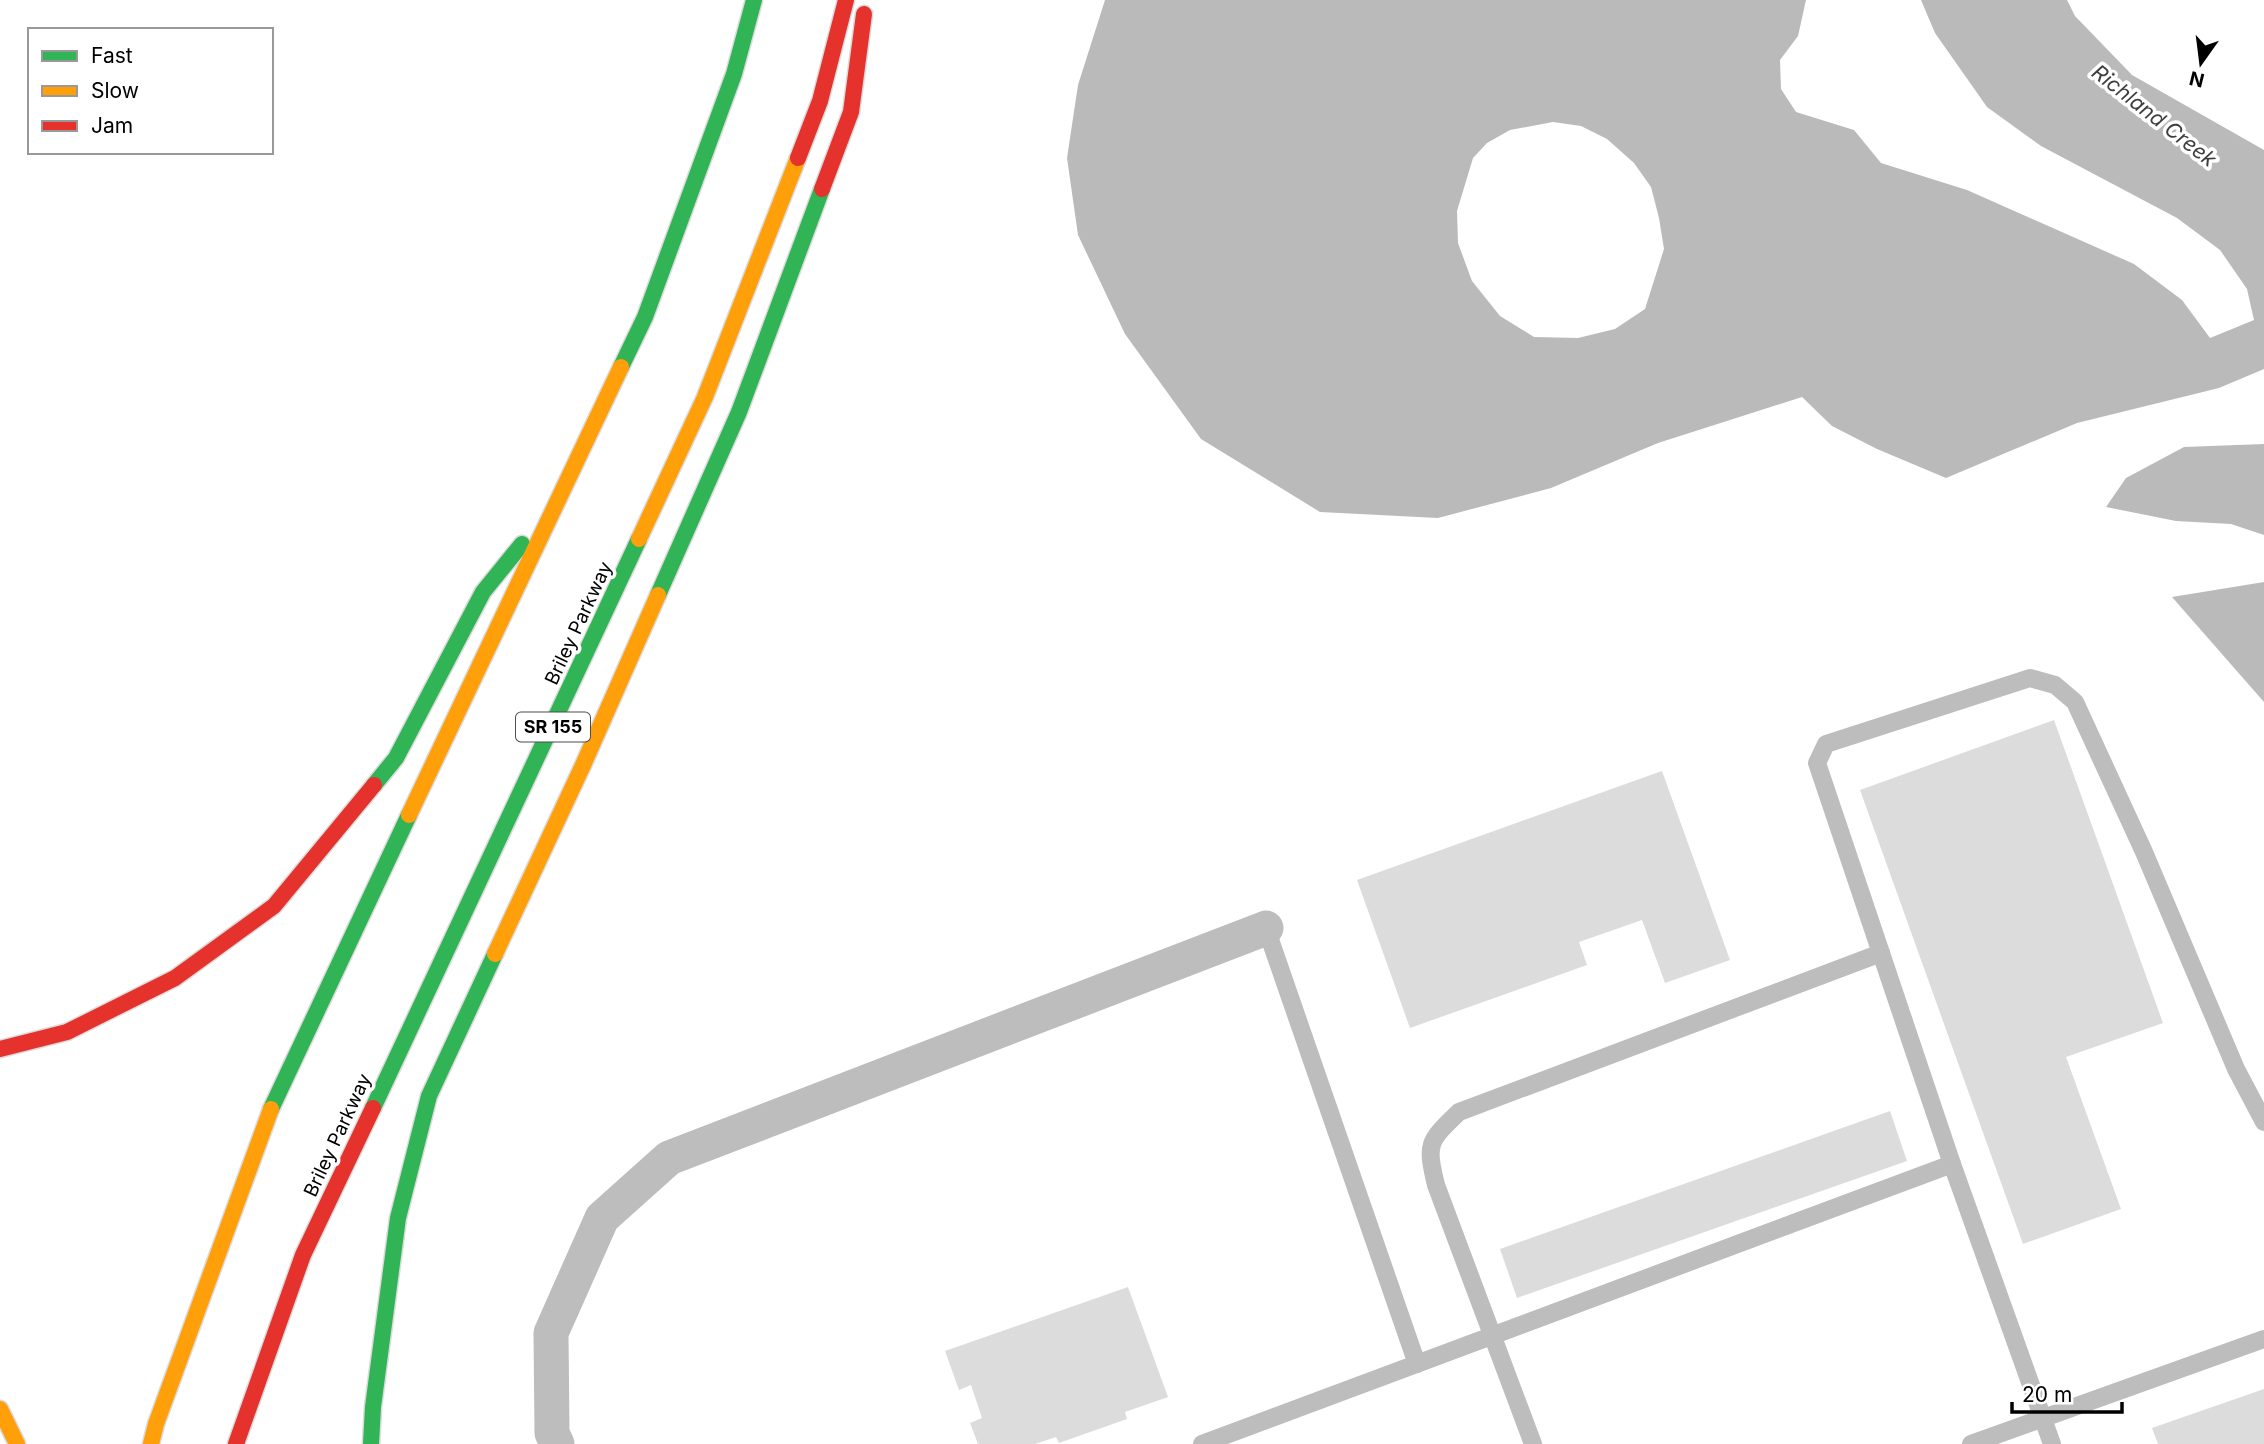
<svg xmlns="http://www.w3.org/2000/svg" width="2264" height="1444" font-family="Inter,sans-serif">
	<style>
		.water { fill: #bababa; fill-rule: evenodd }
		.building { fill: #dcdcdc }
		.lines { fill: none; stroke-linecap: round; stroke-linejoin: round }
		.fast-casing { stroke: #dbdbdb; stroke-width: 19 }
		.slow-casing { stroke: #dbdbdb; stroke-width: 19 }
		.jam-casing { stroke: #dbdbdb; stroke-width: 19 }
		.lane { stroke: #bdbdbd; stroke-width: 18 }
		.street { stroke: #bdbdbd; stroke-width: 35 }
		.fast { stroke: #30b455; stroke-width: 16 }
		.slow { stroke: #ff9f0a; stroke-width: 16 }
		.jam { stroke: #e5322d; stroke-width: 16 }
		.labels { text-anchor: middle; stroke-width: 7; stroke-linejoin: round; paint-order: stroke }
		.shield { fill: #fff; stroke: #4c4c4c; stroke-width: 2 }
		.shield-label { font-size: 18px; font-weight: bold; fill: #000 }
		.street-label { font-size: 19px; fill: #000; stroke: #fff }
		.water-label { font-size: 21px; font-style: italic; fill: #3e3e3e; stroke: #fff }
	</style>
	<rect width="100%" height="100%" fill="#fff"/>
	<!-- water -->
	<g class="water">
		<path d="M 1105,0 L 1806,0 L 1798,36 L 1780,60 L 1781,89 L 1796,112 L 1854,130 L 1881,163 L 1967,190 L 2134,264 L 2182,300 L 2210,338 L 2254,320 L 2247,289 L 2220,250 L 2177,218 L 2041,146 L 1987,107 L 1935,33 L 1921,0 L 2067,0 L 2075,16 L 2132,75 L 2264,150 L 2264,369 L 2219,388 L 2077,423 L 1946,478 L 1877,449 L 1832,426 L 1802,397 L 1658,443 L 1551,488 L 1438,518 L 1320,512 L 1201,439 L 1125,334 L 1078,235 L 1067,158 L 1078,85 ZM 1553,122 L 1581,126 L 1607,139 L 1634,163 L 1651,187 L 1659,218 L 1664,249 L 1645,309 L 1615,329 L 1578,338 L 1534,337 L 1500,316 L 1472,281 L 1458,243 L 1457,211 L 1473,158 L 1487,143 L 1510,130 Z"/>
		<polygon points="2264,444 2264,535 2231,524 2176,521 2106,507 2126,478 2184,447"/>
		<polygon points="2264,582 2264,702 2172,597"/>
	</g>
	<!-- building -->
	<g class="building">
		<polygon points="2054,720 2163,1023 2066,1057 2121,1209 2023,1244 1860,790"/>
		<polygon points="1662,771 1730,960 1665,983 1642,920 1579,942 1587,965 1410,1028 1357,880"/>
		<polygon points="1890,1111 1907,1161 1517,1298 1500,1249"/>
		<polygon points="1128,1287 1168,1397 1125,1412 1127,1419 1059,1443 1056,1437 1035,1444 978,1444 970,1423 982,1418 971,1385 959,1390 945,1351"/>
		<polygon points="2264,1389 2264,1444 2158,1444 2152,1428"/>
	</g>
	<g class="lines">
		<!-- fast casing -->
		<g class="fast-casing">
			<g id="fast">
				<polyline points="621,367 645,317 734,74 754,0"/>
				<polyline points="658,595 739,412 822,189"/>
				<polyline points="374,785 396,758 483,592 522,544"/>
				<polyline points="373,1108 639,539"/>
				<polyline points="271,1109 409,815"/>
				<polyline points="371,1444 373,1407 398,1218 429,1096 495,954"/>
			</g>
		</g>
		<!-- slow casing -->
		<g class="slow-casing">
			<g id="slow">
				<polyline points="639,539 705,397 798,158"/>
				<polyline points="409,815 621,367"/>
				<polyline points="495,954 584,763 658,595"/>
				<polyline points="0,1409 17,1444"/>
				<polyline points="151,1444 156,1424 271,1109"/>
			</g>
		</g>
		<!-- jam casing -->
		<g class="jam-casing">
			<g id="jam">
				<polyline points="798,158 820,101 846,0"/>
				<polyline points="822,189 851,112 864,14"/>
				<polyline points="0,1049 67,1032 175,978 274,906 374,785"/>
				<polyline points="236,1444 303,1255 373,1108"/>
			</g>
		</g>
		<!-- lane -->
		<g class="lane">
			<polyline points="1266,928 1417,1364"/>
			<polyline points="1952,1164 1817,763 1826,744 2030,678 2055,685 2075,702 2144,852 2236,1069 2264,1122"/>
			<polyline points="1202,1444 1952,1164 2052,1444"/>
			<path d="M 1533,1444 L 1436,1185 C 1426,1143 1428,1142 1459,1112 L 1881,953"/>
			<polyline points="1971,1444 2264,1339"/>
		</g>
		<!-- street -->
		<polyline class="street" points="557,1444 552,1433 551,1333 602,1218 669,1158 1266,928"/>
		<!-- fast -->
		<use href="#fast" class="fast"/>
		<!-- slow -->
		<use href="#slow" class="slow"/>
		<!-- jam -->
		<use href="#jam" class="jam"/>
	</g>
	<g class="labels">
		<!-- shield labels -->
		<rect class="shield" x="516" y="712.5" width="74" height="29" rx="5"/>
		<g class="shield-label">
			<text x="553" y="733">SR 155</text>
		</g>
		<!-- street labels -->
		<g class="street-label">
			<text transform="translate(578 623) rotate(-65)" y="7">Briley Parkway</text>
			<text transform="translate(337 1135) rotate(-65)" y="7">Briley Parkway</text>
		</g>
		<!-- water labels -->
		<g class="water-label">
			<text transform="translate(2154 116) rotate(38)" y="7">Richland Creek</text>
		</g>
	</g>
	<!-- legend -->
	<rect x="28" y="28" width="245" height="126" fill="#ffffff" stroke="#999999" stroke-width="2"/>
	<rect x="42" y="51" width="35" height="10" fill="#30b455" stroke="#999999" stroke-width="2"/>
	<text x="91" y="63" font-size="21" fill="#000000">Fast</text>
	<rect x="42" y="86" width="35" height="10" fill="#ff9f0a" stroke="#999999" stroke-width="2"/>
	<text x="91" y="98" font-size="21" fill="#000000">Slow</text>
	<rect x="42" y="121" width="35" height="10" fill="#e5322d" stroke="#999999" stroke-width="2"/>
	<text x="91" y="133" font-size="21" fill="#000000">Jam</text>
	<!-- north arrow -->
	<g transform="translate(2201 63) rotate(194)" stroke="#ffffff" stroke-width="5" paint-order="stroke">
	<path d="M0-5L12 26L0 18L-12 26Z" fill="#000000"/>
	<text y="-10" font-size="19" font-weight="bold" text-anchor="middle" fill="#000000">N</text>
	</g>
	<!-- scale -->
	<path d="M2012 1402v10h110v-10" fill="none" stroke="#000000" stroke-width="3.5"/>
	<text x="2022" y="1402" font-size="21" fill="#000000" stroke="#ffffff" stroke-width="5" paint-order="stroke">20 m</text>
</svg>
